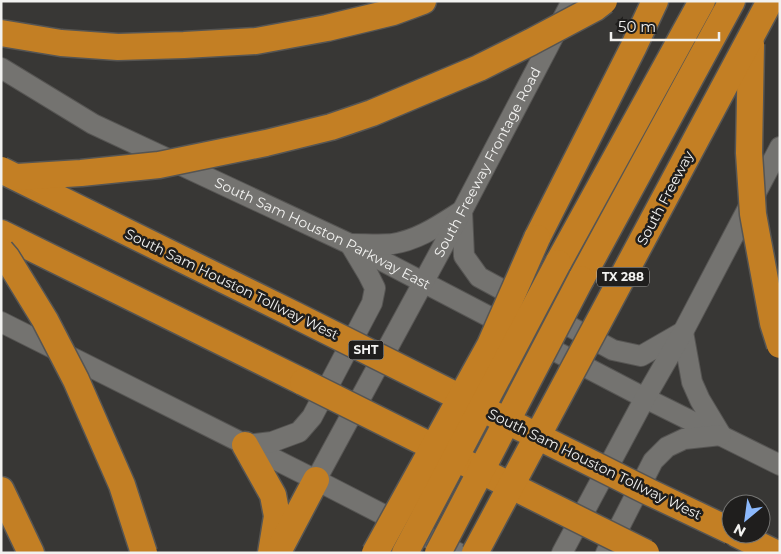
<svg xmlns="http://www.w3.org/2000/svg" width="781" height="554" font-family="Montserrat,sans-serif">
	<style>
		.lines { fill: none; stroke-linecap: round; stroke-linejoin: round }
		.secondary-casing { stroke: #565553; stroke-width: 22 }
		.motorway-casing { stroke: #565553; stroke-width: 29 }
		.secondary { stroke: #747370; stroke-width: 20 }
		.motorway { stroke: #c37f24; stroke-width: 26 }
		.motorway-bridge-casing { stroke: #565553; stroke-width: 29; stroke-linecap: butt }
		.motorway-bridge { stroke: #c37f24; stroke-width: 26 }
		.labels { text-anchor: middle; stroke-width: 5; stroke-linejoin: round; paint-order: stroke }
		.shield { fill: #1f1e1d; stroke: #b3b2b1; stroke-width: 1 }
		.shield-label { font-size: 12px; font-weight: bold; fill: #f2f2f0 }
		.street-label { font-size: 14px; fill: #f2f2f0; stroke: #1f1e1d }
	</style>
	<rect width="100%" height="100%" fill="#383735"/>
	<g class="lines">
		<!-- secondary casing -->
		<g class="secondary-casing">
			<g id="secondary">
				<path id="s1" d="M 1,68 L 93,124 L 350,244 L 645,398 L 780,465"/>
				<polyline points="462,211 464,256 479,277 613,350 641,356 681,333"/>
				<path d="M 352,244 C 365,244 379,245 392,244 C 418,240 438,226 460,212"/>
				<polyline points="1,322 316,480 458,553"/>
				<polyline points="683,332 692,382 700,400 721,435"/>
				<polyline points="245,445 272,442 299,432 312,417 372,303 375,288 368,274 350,244"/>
				<path id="s2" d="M 316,480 L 462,211 L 572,1"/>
				<polyline points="562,553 645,398 683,332 780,147"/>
				<polyline points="606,553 653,461 667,447 684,439 721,435"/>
			</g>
		</g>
		<!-- motorway casing -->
		<g class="motorway-casing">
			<g id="motorway">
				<polyline points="1,33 61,43 118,47 184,45 256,41 327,28 393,12 423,1"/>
				<polyline points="1,233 303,382"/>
				<polyline points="537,238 633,48 655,1"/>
				<polyline points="558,263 702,1"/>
				<polyline points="581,279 732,1"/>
				<polyline points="245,445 273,495 277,516 271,553"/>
				<polyline points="1,490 31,553"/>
				<polyline points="737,534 775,553"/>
				<polyline points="279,550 316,480"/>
			</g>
		</g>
		<!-- secondary -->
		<use href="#secondary" class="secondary"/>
		<!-- motorway -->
		<use href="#motorway" class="motorway"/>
		<!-- motorway-bridge casing -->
		<g class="motorway-bridge-casing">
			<g id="motorway-bridge">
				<polyline points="751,44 749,153 753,214 773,323 780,345"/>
				<polyline points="1,170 293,314 649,492 731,531"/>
				<polyline points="17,177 81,173 159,165 266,143 331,127 372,113 479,68 531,42 595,8 604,1"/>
				<polyline points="1,251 7,258 45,320 76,380 122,485 144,553"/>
				<polyline points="303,382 646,553"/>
				<polyline points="375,553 490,345 537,238"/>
				<polyline points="405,553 558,263"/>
				<polyline points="438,553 581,279"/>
				<polyline points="475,553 770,1"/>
			</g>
		</g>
		<!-- motorway-bridge -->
		<use href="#motorway-bridge" class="motorway-bridge"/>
	</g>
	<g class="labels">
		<!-- shield labels -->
		<g class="shield">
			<rect x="597" y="267.5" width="52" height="19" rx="4"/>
			<rect x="348.5" y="340.5" width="35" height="19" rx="4"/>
		</g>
		<g class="shield-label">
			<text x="623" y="281">TX 288</text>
			<text x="366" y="354">SHT</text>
		</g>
		<!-- street labels -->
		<g class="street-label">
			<text dy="5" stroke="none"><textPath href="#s2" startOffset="361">South Freeway Frontage Road</textPath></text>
			<text transform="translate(665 198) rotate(-62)" y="5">South Freeway</text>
			<text dy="5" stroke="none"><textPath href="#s1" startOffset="362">South Sam Houston Parkway East</textPath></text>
			<text transform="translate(232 284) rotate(26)" y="5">South Sam Houston Tollway West</text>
			<text transform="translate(595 464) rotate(26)" y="5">South Sam Houston Tollway West</text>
		</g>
	</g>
	<!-- border -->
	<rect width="781" height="554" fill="none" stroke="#f2f2f0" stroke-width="5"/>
	<!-- north arrow -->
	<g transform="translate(746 519) rotate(209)"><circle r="24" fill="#1f1e1d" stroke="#737371"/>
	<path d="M0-4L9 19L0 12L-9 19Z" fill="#8cb9fc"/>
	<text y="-8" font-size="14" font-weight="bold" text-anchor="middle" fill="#f2f2f0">N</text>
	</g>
	<!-- scale -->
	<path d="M611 32v8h108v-8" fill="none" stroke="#f2f2f0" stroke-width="2.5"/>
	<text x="618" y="32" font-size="15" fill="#f2f2f0" stroke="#1f1e1d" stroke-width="4" paint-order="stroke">50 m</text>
</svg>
